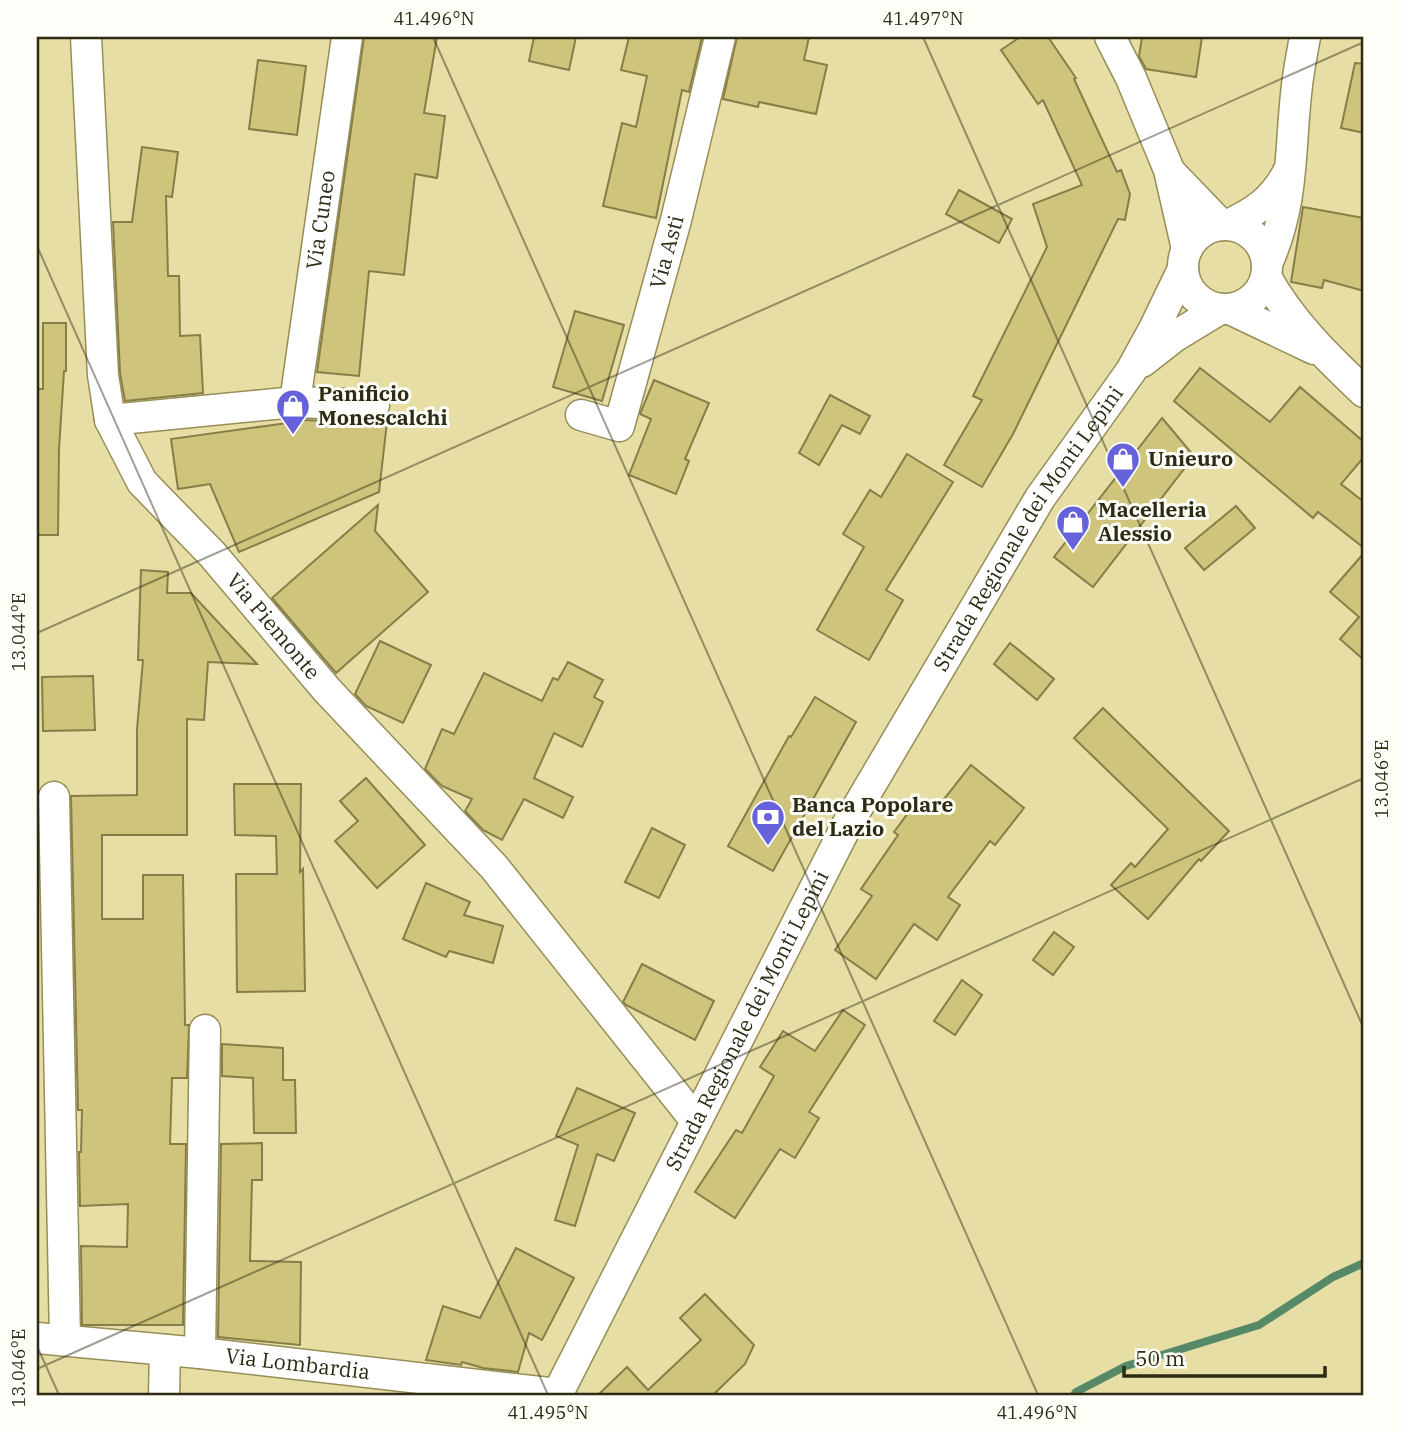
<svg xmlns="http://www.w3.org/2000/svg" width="1401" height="1432" font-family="'IBM Plex Serif',serif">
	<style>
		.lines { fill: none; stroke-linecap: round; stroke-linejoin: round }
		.stream { stroke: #558967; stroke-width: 8 }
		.building { fill: #cfc47b; stroke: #867e48; stroke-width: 2 }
		.minor-casing { stroke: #968d57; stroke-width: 33 }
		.minor { stroke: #fff; stroke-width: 30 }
		.ticks { fill: none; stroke: #2e2b14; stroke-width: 2; stroke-opacity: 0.45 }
		.labels { text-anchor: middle; stroke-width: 6; stroke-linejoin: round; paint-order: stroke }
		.street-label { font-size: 21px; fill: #2e2b14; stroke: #fefef8 }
		.poi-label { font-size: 21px; font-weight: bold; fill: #2e2b14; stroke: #fefef8; text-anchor: start }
		.neatline { fill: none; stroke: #2e2b14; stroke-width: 2.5 }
		.ticks-label { font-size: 18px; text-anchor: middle; fill: #2e2b14 }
	</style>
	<rect width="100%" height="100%" fill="#e7dea5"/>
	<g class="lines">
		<!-- stream -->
		<polyline class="stream" points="1074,1395 1076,1392 1126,1366 1259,1325 1333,1277 1364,1263"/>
	</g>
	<!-- building -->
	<g class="building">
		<polygon points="364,37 437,37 424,113 445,116 437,178 415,174 404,275 369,271 359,376 317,372"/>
		<polygon points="534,37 576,37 569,70 529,61"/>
		<polygon points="629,37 702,37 689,92 682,90 656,218 603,206 622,123 636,127 647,76 621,70"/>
		<polygon points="737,37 809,37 804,60 827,65 816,114 759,102 758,107 723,99"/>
		<polygon points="1020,37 1048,37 1076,78 1074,79 1117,172 1121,170 1130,194 1125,220 1118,219 1013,434 982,487 944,465 982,400 973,396 1047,247 1033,204 1082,185 1043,100 1038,104 1001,50"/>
		<polygon points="1142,37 1202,37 1196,77 1146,69 1139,56"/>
		<polygon points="258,60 306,66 297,135 249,129"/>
		<polygon points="1355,63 1364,64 1364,133 1341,128"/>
		<polygon points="142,147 178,152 172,197 166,196 168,276 179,276 180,336 200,335 203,393 125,401 120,373 113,222 132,222"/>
		<polygon points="959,190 1012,219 999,243 946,214"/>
		<polygon points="1303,207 1364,218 1364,291 1324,280 1322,288 1291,282"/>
		<polygon points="575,311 624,325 602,401 553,387"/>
		<polygon points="43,323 66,323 66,371 64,371 59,449 58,535 37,535 37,389 43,389"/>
		<polygon points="1200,368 1270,422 1300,387 1364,442 1364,457 1341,484 1364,502 1364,548 1318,512 1313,518 1174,401"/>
		<polygon points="654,380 709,403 685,459 689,461 676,494 629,475 651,419 640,414"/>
		<polygon points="830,395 870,416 860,434 842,425 819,465 799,453"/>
		<polygon points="1162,418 1194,456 1093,587 1054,557"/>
		<polygon points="295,420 387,422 379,492 239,552 210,484 178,489 171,439 295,422"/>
		<polygon points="907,454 953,482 886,590 903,600 869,660 817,630 864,547 843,534 870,490 881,497"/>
		<polygon points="378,505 375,531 428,592 336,673 272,598"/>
		<polygon points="1236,506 1255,528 1204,570 1185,548"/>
		<polygon points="1364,553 1364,660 1340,639 1359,617 1330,592"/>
		<polygon points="141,570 168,572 167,593 191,593 257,664 208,662 204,720 187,719 187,835 102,835 102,919 143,919 143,875 183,875 185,1025 189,1025 187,1078 172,1078 170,1144 186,1144 183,1325 82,1325 81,1246 127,1247 128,1204 80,1206 79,1152 81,1152 82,1110 78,1110 71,796 137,795 137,729 143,660 138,660"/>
		<polygon points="380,641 431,665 403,723 366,706 355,694"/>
		<polygon points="1010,643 1054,679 1037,700 994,664"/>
		<polygon points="568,662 603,680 594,697 603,702 582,747 554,733 534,778 573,797 563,818 524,799 502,840 483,830 465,811 472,799 442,786 425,769 442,729 454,734 484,673 542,701 553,678 558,680"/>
		<polygon points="93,676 95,730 43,731 42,677"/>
		<polygon points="815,697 856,722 773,871 728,846 789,736 791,737"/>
		<polygon points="1103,708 1229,831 1201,861 1199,859 1148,919 1111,885 1131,863 1135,867 1168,829 1074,738"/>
		<polygon points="971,765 1024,808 995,845 990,841 948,897 960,905 937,940 914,924 876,979 835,950 872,896 861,889 898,835 894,832 917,801 933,813"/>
		<polygon points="366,778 425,845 377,888 335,841 358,821 340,801"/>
		<polygon points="234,784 301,784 300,872 303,869 305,991 237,992 236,874 277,874 276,836 235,835"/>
		<polygon points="652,828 685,845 659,898 625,882"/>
		<polygon points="426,883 470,902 464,915 503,926 493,963 449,951 446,957 403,939"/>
		<polygon points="1054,932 1074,947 1053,975 1033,960"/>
		<polygon points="642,964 714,1001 695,1040 626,1005 623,1002"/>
		<polygon points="962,980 982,995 955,1035 934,1021"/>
		<polygon points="843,1010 865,1025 809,1112 819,1118 795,1158 780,1149 735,1218 695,1192 736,1130 742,1133 774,1076 760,1067 783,1031 815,1051"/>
		<polygon points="222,1044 283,1048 283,1080 295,1080 296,1133 254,1133 253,1078 222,1076"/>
		<polygon points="577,1088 635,1113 614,1161 597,1154 575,1226 555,1220 578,1145 556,1136"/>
		<polygon points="262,1143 262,1180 252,1180 250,1261 301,1262 300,1345 218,1337 221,1144"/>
		<polygon points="516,1248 574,1278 542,1340 529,1333 518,1372 483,1368 462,1362 461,1365 426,1360 443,1306 480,1318"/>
		<polygon points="705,1294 754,1345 745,1364 713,1395 598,1395 627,1367 648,1390 701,1340 680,1318"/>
	</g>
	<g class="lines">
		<!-- minor casing -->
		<g class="minor-casing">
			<g id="minor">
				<path id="s1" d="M 86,37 L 103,375 L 110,420 L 142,482 L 212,554 L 327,690 L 494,867 L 696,1121"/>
				<polyline points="1110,37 1131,78 1169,170 1187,249"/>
				<polyline points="1170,172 1221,225"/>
				<path d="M 1228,225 C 1255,212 1274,200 1288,172"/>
				<circle cx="1225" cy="267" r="42"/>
				<path d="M 1267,264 C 1295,200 1289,152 1297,85 C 1299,69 1302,53 1305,37"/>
				<path d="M 1266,277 C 1291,322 1327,357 1364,392"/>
				<polyline points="1230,309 1314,349"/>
				<polyline points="1142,362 1174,337 1220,309"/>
				<path id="s2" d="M 295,402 L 347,37"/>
				<path id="s3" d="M 581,415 L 619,426 L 676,220 L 720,37"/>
				<polyline points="110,420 295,402 374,405"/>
				<polyline points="54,797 65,1340"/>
				<path id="s4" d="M 37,1338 L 200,1353 L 558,1394"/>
				<polyline points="200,1353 205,1030"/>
				<polyline points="164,1395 165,1350"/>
				<path id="s5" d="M 557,1395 L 847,825 L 1040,498 L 1131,371 L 1154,329 L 1183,269"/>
			</g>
		</g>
		<!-- minor -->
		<use href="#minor" class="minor"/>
	</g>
	<!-- ticks -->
	<path class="ticks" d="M 433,37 L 1038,1395M 923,37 L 1364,1029M 37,246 L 548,1395M 37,633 L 1364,42M 37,1346 L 59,1395M 37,1369 L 1364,778"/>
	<!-- icons -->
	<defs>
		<g id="shop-pin" transform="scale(1.75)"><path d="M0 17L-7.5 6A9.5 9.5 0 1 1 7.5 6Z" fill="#6662db" stroke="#fefef8"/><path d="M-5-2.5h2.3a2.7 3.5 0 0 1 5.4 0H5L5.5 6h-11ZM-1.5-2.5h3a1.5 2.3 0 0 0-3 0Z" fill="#fff"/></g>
		<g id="bank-pin" transform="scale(1.75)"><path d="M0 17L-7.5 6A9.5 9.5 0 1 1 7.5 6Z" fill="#6662db" stroke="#fefef8"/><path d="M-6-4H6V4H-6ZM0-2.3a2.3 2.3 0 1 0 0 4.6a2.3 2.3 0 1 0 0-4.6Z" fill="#fff"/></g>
	</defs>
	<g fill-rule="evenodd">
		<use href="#shop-pin" x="293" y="406"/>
		<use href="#shop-pin" x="1123" y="459"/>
		<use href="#shop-pin" x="1073" y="522"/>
		<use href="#bank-pin" x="768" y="817"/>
	</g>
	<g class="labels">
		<!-- street labels -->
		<g class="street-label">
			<text dy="7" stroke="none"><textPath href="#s2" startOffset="184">Via Cuneo</textPath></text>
			<text dy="7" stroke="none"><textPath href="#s3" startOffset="220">Via Asti</textPath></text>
			<text dy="7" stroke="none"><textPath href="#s5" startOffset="987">Strada Regionale dei Monti Lepini</textPath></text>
			<text dy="7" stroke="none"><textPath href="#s1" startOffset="649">Via Piemonte</textPath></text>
			<text dy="7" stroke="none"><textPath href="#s5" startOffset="420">Strada Regionale dei Monti Lepini</textPath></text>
			<text dy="7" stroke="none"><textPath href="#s4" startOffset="262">Via Lombardia</textPath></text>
		</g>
		<!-- poi labels -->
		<g class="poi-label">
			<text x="318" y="401">Panificio<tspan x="318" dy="24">Monescalchi</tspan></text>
			<text x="1148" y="466">Unieuro</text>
			<text x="1098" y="517">Macelleria<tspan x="1098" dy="24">Alessio</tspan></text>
			<text x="792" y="812">Banca Popolare<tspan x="792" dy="24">del Lazio</tspan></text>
		</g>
	</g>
	<!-- border -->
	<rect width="1401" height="1432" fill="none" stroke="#fefef8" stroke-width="77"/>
	<!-- scale -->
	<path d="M1124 1366v10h201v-10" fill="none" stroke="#2e2b14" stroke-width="3.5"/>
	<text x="1135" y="1366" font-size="21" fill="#2e2b14" stroke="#fefef8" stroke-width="5" paint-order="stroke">50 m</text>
	<rect x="38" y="38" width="1324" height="1356" class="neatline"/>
	<g class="ticks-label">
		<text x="434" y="25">41.496°N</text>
		<text x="923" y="25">41.497°N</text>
		<text transform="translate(19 632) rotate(-90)" y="6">13.044°E</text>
		<text transform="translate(1382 779) rotate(-90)" y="6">13.046°E</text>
		<text transform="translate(19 1368) rotate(-90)" y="6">13.046°E</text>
		<text x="548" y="1419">41.495°N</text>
		<text x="1037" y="1419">41.496°N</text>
	</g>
</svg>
